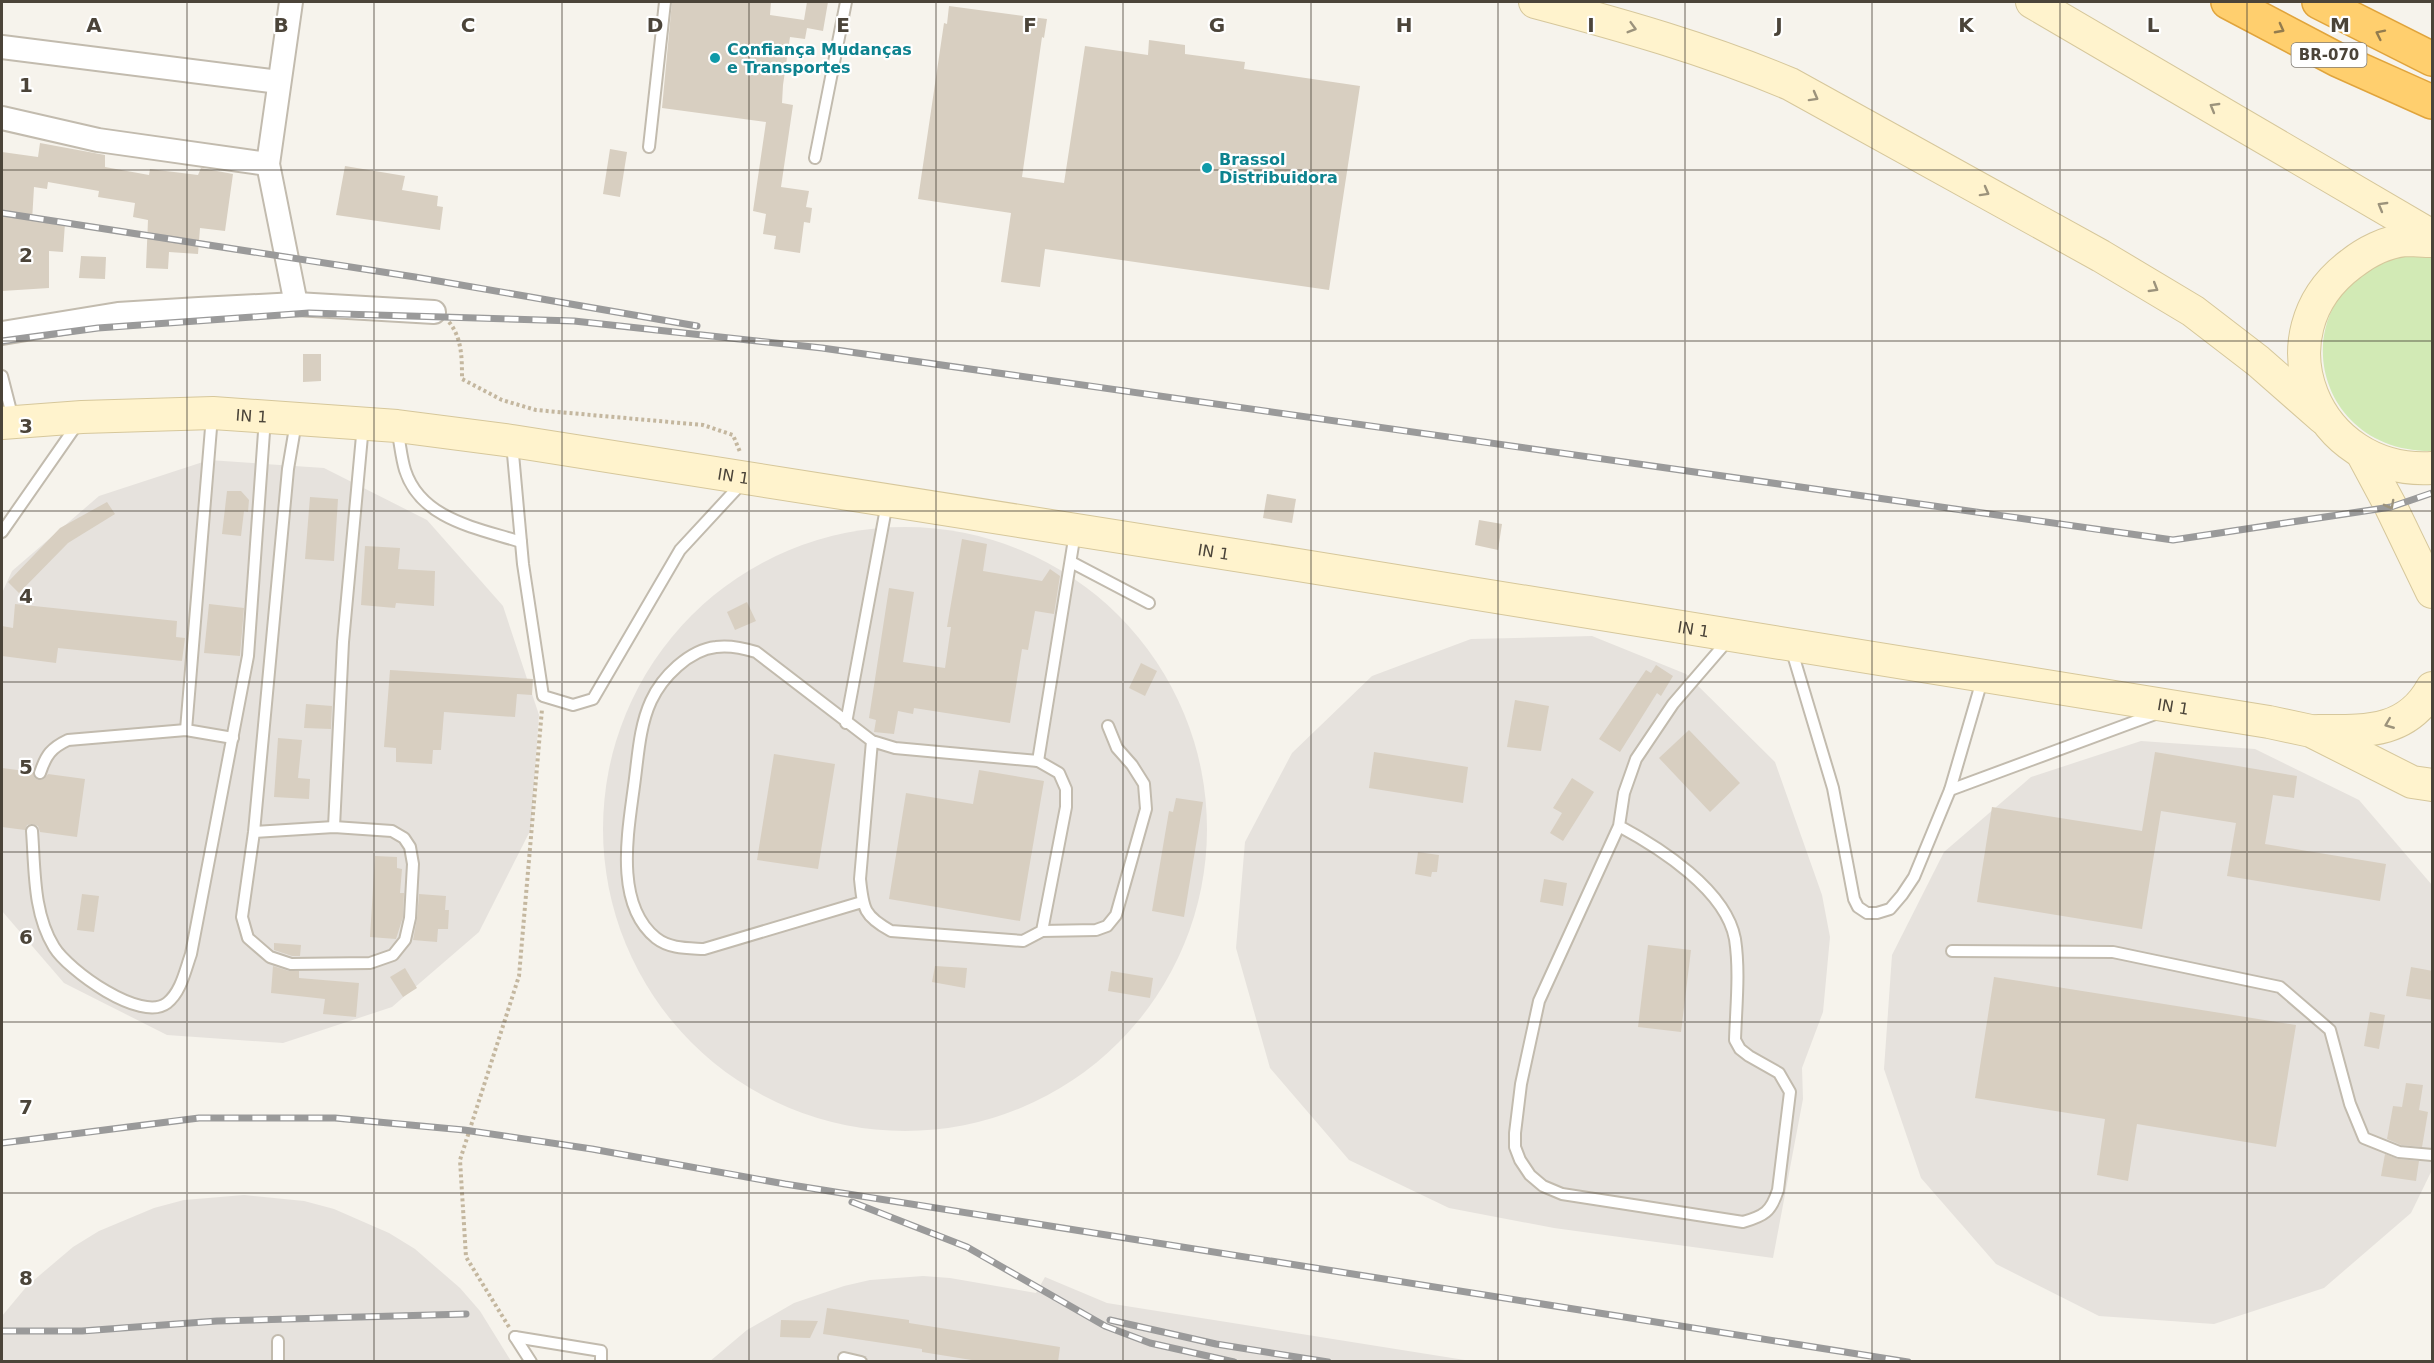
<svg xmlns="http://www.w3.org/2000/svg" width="2434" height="1363" font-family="'DejaVu Sans',sans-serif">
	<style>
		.industrial { fill: #e6e2dd }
		.green { fill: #d2eab5 }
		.building { fill: #d8cfc1 }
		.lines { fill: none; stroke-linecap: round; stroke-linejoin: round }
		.lane-casing { stroke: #c2bbae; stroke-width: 14 }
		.street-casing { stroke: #c2bbae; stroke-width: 26 }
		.secondary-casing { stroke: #d6c79b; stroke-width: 34 }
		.highway-casing { stroke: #e0a43c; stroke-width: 36 }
		.path { stroke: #c4b79f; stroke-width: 4; stroke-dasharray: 3 3; stroke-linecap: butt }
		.lane { stroke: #fff; stroke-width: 10 }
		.street { stroke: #fff; stroke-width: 22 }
		.secondary { stroke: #fff3cd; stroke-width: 32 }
		.highway { stroke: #ffcf6e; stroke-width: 33 }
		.rail-casing { stroke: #9a9a9a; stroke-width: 7 }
		.rail { stroke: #fff; stroke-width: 4.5; stroke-dasharray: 14; stroke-linecap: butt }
		.oneway { stroke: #9c937c }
		.oneway2 { stroke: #937c4e }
		.grid { fill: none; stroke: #4b4439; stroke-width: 1.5; stroke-opacity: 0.55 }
		.culture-dot { fill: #0f9aa8; stroke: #fff; stroke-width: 2 }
		.labels { text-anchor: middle; stroke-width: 4.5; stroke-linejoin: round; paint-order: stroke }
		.shield { fill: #fff; stroke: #817c74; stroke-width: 1.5 }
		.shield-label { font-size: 15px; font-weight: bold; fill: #4b4439 }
		.culture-label { font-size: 16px; font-weight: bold; fill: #0d838f; stroke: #fff; text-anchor: start }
		.street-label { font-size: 16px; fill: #4b4439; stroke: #fff }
		.grid-label { font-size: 20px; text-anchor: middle; font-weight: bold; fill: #4b4439; stroke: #fff; stroke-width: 4.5; stroke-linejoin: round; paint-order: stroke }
	</style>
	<rect width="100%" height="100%" fill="#f6f3ec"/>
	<!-- industrial -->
	<g class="industrial">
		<polygon points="209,460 324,468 427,520 503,606 539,715 531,829 479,932 392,1007 283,1043 167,1035 64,983 2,911 2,593 12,571 99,496"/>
		<circle cx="905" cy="829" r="302"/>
		<polygon points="1592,636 1686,674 1775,762 1822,895 1830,937 1823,1012 1802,1068 1803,1099 1773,1258 1554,1228 1449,1208 1349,1160 1270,1068 1236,948 1245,842 1292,753 1372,676 1471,639"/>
		<polygon points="2141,741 2255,749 2359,800 2432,885 2432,1170 2411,1213 2324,1288 2214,1324 2099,1316 1996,1264 1921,1178 1884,1069 1892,955 1944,852 2031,777"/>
		<polygon points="244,1195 304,1201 334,1209 389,1233 415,1249 460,1288 480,1311 511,1361 2,1362 2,1316 27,1286 73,1247 99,1231 154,1208 184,1200"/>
		<polygon points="923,1276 950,1278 1036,1293 1045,1277 1107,1303 1471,1361 709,1362 747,1330 794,1303 844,1286 870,1280"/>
	</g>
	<!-- green -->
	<path class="green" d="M 2432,253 L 2432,451 C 2308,452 2281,294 2396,257 C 2407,253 2421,254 2432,253 Z"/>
	<!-- building -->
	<g class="building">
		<polygon points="672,2 771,2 770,15 804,20 807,2 828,2 823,31 807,28 805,39 790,37 783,85 782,103 793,105 781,187 809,191 806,207 812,208 810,223 804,222 800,253 774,249 776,236 763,234 766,214 753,211 766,122 662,108"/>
		<polygon points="949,6 1047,19 1044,38 1042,37 1022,177 1064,183 1085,46 1148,55 1149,40 1185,45 1185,54 1245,62 1244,69 1360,86 1329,290 1045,249 1040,287 1001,282 1011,213 918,199 944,23 947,24"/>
		<polygon points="40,143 105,155 105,167 149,175 150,169 198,175 201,168 233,174 225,231 200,228 198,254 169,252 168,269 146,268 148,220 133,217 135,203 98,197 99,191 48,182 47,189 34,187 32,221 65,223 63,252 49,251 49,288 2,291 2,152 38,157"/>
		<polygon points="610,149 627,152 620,197 603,194"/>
		<polygon points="345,166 405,176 402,190 438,196 437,206 443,207 440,230 336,215"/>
		<polygon points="81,256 106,257 105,279 79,278"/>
		<polygon points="303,354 321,354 321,381 303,382"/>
		<polygon points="227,491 241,491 249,500 248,512 244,511 241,536 222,534"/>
		<polygon points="1267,494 1296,499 1292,523 1263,518"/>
		<polygon points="310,497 338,499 334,561 305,559"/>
		<polygon points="107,502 115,514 68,543 19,593 8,582 60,528"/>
		<polygon points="1479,520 1502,524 1498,550 1475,545"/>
		<polygon points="962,539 987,544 983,571 1042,581 1050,569 1060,576 1054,614 1035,611 1028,650 1022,649 1010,723 914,708 913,714 898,711 894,734 874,732 876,720 869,718 889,588 914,592 903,662 945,668 951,627 947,627"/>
		<polygon points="365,546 400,548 398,569 435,571 434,606 396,603 395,608 361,605"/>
		<polygon points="747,602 756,621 735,630 727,612"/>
		<polygon points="15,604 177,621 176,637 185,638 182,661 58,648 56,663 2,656 2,626 13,628"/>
		<polygon points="209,604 244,608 240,656 204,653"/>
		<polygon points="1141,663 1157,671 1145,696 1129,688"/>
		<polygon points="1656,665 1673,676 1661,696 1657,693 1620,752 1599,739 1646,670 1651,673"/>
		<polygon points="390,670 533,679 532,695 517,694 515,717 444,712 441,750 433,750 432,764 396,762 396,748 384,747"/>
		<polygon points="1515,700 1549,706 1541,751 1507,747"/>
		<polygon points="306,704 332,706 331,729 304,728"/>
		<polygon points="1689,730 1740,783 1710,812 1659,758"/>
		<polygon points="278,738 302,740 298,778 310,779 309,799 274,797"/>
		<polygon points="1374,752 1468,767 1463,803 1369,788"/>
		<polygon points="2155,752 2297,776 2294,798 2273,795 2265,844 2386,864 2380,901 2227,876 2236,823 2161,811 2142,929 1977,902 1992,807 2142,831"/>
		<polygon points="774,754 835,764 818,869 757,860"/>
		<polygon points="2,768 33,772 34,777 38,780 44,779 48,774 85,779 77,837 40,832 38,826 32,824 27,825 25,830 2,827"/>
		<polygon points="979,770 1044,781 1020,921 889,899 906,793 973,804"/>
		<polygon points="1572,778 1594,792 1563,841 1550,833 1562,813 1553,808"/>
		<polygon points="1176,798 1203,802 1184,917 1152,911 1169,811 1173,812"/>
		<polygon points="1418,852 1439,855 1437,872 1432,872 1431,877 1415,874"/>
		<polygon points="375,856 397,857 397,868 402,869 400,893 404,893 403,917 396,939 370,937"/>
		<polygon points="1544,879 1567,883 1563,906 1540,902"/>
		<polygon points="82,894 99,896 94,932 77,930"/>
		<polygon points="419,894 446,896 445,910 449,910 448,929 438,929 437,942 413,940 417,918"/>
		<polygon points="274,943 301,945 300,956 292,956 274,950"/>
		<polygon points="1648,945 1691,950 1681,1032 1638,1027"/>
		<polygon points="273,966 289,971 299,971 299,978 359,983 356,1017 323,1014 325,999 271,993"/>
		<polygon points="935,966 967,968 965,988 932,982"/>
		<polygon points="2411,967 2433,971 2433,1000 2406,996"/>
		<polygon points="405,968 417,988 403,997 390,977"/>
		<polygon points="1111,971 1153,978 1150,998 1108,991"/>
		<polygon points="1994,977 2296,1025 2276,1147 2137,1124 2128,1181 2097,1175 2105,1119 1975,1098"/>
		<polygon points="2370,1012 2385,1015 2379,1049 2364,1046"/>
		<polygon points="2406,1083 2423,1085 2419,1110 2428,1112 2422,1147 2401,1145 2387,1139 2393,1106 2402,1107"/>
		<polygon points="2385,1154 2398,1159 2419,1161 2416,1181 2381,1176"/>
		<polygon points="827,1308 909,1320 909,1323 1060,1347 1058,1362 984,1362 922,1352 922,1349 823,1334"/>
		<polygon points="781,1320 818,1321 810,1338 780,1337"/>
	</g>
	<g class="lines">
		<!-- lane casing -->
		<g class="lane-casing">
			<g id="lane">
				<polyline points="649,147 665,2"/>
				<polyline points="815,158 846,2"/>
				<polyline points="2,376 13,419"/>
				<path d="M 397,429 C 400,442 401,457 405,470 C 421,520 478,528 521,542"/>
				<polyline points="512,443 523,564 543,696 573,705 593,699 680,550 742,483"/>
				<polyline points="2,532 78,423"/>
				<polyline points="1071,562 1149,603"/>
				<polyline points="1791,648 1833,788 1854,899 1858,907 1867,913 1877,913 1890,909 1902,895 1914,877 1950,790 1983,677"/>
				<polyline points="846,723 887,503"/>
				<polyline points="186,730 212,416"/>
				<polyline points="1038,761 1075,533"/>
				<path d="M 40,773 C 46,755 51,748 68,740 L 186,730 L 233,738"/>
				<polyline points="1950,790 2158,713"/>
				<path d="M 1619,826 C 1660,848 1726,890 1735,939 C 1740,972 1736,1007 1735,1040 L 1740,1049 L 1749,1056 L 1779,1073 L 1790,1092 L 1778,1190 C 1771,1212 1764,1216 1743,1222 L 1562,1194 L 1543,1186 L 1530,1175 L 1520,1160 L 1515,1147 L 1515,1133 L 1521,1084 L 1539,1001 L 1619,826 L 1624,793 L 1636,759 L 1673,704 L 1729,639"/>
				<polyline points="334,827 343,642 363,425"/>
				<path d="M 32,831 C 35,870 33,913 54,947 C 68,970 141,1023 167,1003 C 181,992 185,971 191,954 L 248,656 L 265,418"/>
				<polyline points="254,832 334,827 392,831 404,838 410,847 413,864 410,918 405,940 393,955 370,963 291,964 270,957 248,938 242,917 254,832 288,469 296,422"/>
				<path d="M 862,902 L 704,949 C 688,948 670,949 656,938 C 614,904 628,832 634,786 C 638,758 639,727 651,701 C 662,677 689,650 716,647 C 730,645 743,648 756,652 L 872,741 L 895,748 L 1038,761 L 1059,773 L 1066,789 L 1066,807 L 1042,931 L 1023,941 L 891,931 C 864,916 863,909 860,879 L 872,741"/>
				<polyline points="1042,931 1096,930 1107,926 1116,915 1146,809 1144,784 1132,765 1117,748 1108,726"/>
				<polyline points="1952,951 2113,952 2280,987 2330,1030 2350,1104 2364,1138 2399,1152 2432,1155"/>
				<polyline points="515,1337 601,1351 601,1362"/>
				<polyline points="515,1337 531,1362"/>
				<polyline points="278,1341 278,1362"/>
				<polyline points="844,1358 861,1362"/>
			</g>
		</g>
		<!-- street casing -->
		<g class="street-casing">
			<g id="street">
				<polyline points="291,2 268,164 296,304"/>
				<polyline points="2,47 279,82"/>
				<polyline points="2,118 98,140 268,164"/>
				<polyline points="2,333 118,314 199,309 296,304 434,312"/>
			</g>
		</g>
		<!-- secondary casing -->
		<g class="secondary-casing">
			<g id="secondary">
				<path d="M 1535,2 C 1622,25 1707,49 1790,84 L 2101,256 L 2193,311 L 2258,361 L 2323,418"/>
				<polyline points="2032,2 2432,236"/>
				<path d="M 2432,241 C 2423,241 2414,240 2405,240 C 2386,242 2366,252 2351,264 C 2257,334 2315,475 2432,468"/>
				<path id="s1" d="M 2,423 L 82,417 L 213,413 L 397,426 L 512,441 L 1298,565 L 2269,722 L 2311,731 L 2412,782 L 2432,785"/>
				<polyline points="2362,453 2391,507 2432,592"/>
				<path d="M 2318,731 C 2364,731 2407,734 2432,688"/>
			</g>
		</g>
		<!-- highway casing -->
		<g class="highway-casing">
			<g id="highway">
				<polyline points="2228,2 2338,60 2432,102"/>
				<polyline points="2319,2 2432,59"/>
			</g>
		</g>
		<!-- path -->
		<g class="path">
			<path d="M 449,322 C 462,338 462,358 462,379 L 502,400 L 536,410 L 703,425 L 733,435 L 740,452"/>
			<polyline points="509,1327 466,1257 460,1160 519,976 542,709"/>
		</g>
		<!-- lane -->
		<use href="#lane" class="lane"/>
		<!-- street -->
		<use href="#street" class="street"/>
		<!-- secondary -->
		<use href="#secondary" class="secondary"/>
		<!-- highway -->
		<use href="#highway" class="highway"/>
		<!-- rail casing -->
		<g class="rail-casing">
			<g id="rail">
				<polyline points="2,213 415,277 697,326"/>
				<polyline points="2,341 98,328 309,313 574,321 822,348 2173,540 2391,507 2432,493"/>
				<polyline points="2,1143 199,1118 335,1118 464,1130 592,1149 785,1184 1908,1362"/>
				<polyline points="852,1202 967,1247 1105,1326 1150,1343 1234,1362"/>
				<polyline points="1110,1320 1216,1344 1328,1362"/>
				<polyline points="2,1331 82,1331 217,1321 466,1314"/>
			</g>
		</g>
		<!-- rail -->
		<use href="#rail" class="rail"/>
	</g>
	<!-- one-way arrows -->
	<defs><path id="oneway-chevron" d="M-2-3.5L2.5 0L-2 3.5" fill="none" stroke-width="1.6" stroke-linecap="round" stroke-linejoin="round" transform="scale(1.5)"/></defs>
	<g class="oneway">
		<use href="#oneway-chevron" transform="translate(1632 28) rotate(16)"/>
		<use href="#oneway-chevron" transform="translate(1814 97) rotate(29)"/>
		<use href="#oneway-chevron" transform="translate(2214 107) rotate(-150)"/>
		<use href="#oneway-chevron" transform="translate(1985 192) rotate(29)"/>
		<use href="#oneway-chevron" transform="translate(2382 206) rotate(-150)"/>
		<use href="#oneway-chevron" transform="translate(2154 288) rotate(31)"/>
		<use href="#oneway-chevron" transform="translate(2390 505) rotate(62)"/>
		<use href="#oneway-chevron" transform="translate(2389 724) rotate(158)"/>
	</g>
	<g class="oneway2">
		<use href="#oneway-chevron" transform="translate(2280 29) rotate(28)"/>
		<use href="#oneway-chevron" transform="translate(2380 34) rotate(-154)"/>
	</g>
	<!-- grid -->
	<path class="grid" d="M 187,2 L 187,1362M 374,2 L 374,1362M 562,2 L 562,1362M 749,2 L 749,1362M 936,2 L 936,1362M 1123,2 L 1123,1362M 1311,2 L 1311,1362M 1498,2 L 1498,1362M 1685,2 L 1685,1362M 1872,2 L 1872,1362M 2060,2 L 2060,1362M 2247,2 L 2247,1362M 2,170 L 2432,170M 2,341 L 2432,341M 2,511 L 2432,511M 2,682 L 2432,682M 2,852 L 2432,852M 2,1022 L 2432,1022M 2,1193 L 2432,1193"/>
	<!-- markers -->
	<g class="culture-dot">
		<circle cx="715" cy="58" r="6"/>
		<circle cx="1207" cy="168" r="6"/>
	</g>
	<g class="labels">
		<!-- shield labels -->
		<rect class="shield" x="2291.5" y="43" width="75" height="24" rx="4.5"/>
		<g class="shield-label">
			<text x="2329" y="60">BR-070</text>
		</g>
		<!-- culture labels -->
		<g class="culture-label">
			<text x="727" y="55">Confiança Mudanças<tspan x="727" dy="18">e Transportes</tspan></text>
			<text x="1219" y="165">Brassol<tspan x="1219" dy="18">Distribuidora</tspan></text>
		</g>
		<!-- street labels -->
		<g class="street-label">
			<text dy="6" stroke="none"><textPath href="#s1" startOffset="250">IN 1</textPath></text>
			<text dy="6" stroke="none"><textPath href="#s1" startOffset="736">IN 1</textPath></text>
			<text dy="6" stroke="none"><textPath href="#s1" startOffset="1222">IN 1</textPath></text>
			<text dy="6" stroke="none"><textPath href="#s1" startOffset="1708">IN 1</textPath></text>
			<text dy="6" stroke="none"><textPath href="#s1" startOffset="2194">IN 1</textPath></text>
		</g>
	</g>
	<g class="grid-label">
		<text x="94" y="32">A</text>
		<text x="281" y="32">B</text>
		<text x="468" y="32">C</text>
		<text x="655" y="32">D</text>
		<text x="843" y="32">E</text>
		<text x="1030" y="32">F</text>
		<text x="1217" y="32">G</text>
		<text x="1404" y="32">H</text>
		<text x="1591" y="32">I</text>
		<text x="1779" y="32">J</text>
		<text x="1966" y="32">K</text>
		<text x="2153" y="32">L</text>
		<text x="2340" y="32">M</text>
		<text x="26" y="92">1</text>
		<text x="26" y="262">2</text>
		<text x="26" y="433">3</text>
		<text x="26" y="603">4</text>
		<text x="26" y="774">5</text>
		<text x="26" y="944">6</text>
		<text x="26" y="1114">7</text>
		<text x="26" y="1285">8</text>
	</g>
	<!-- border -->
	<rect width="2434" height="1363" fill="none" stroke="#4b4439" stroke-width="6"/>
</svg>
